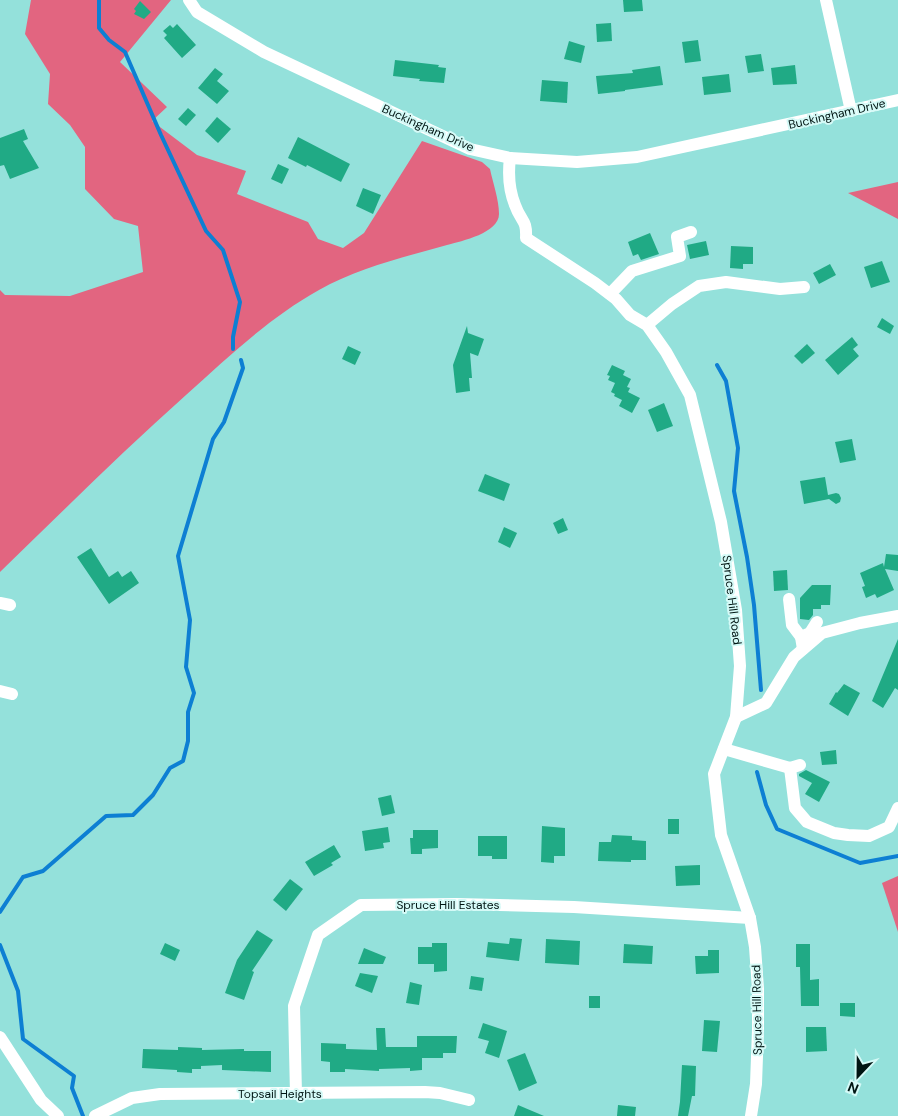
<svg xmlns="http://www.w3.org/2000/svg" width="898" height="1116" font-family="'DM Sans',sans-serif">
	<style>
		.forest { fill: #e26580 }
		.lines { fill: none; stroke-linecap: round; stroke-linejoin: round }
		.stream { stroke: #0d7fd3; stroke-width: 4 }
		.building { fill: #20aa85 }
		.minor { stroke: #fff; stroke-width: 12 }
		.labels { text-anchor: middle; stroke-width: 4; stroke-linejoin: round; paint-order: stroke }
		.street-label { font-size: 12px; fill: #001513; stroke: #d5faf7 }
	</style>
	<rect width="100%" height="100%" fill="#94e1db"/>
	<!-- forest -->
	<g class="forest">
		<path d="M 31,0 L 171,0 L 120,62 L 167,107 L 152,121 L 197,155 L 246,171 L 237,194 L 308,222 L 318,239 L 343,248 L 364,233 L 422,141 L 482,162 L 490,169 C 493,183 499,200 499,214 C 499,233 462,241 447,245 C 404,257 358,268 319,290 C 269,318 228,357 186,395 C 122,452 61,513 0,572 L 0,290 L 5,295 L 70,296 L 143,272 L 138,226 L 114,219 L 85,189 L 85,147 L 70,125 L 48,104 L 50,74 L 25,34 Z"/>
		<polygon points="898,182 898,219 848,193"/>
		<polygon points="898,876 898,932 882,883"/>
	</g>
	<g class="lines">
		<!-- stream -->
		<g class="stream">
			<polyline points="99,0 99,28 109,40 125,52 161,135 206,231 223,250 240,302 233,337 233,349"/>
			<polyline points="717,365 726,381 738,448 734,491 747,557 754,605 761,690"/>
			<polyline points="757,772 766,805 777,829 860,863 898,856"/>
			<polyline points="0,912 23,877 43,871 106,816 133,815 153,795 170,768 183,761 188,741 188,712 194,693 186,667 190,620 178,556 213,439 224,422 243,368 241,360"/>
			<polyline points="0,945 18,991 23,1039 74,1076 72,1088 83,1116"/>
		</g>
	</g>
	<!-- building -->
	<g class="building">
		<polygon points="623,0 642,0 643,11 624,12"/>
		<polygon points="140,1 151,12 144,19 134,14 136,11 134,9"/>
		<polygon points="611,23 612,41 597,42 596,24"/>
		<polygon points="177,24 196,45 182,58 164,38 167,35 163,31 170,25 173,28"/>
		<polygon points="698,40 701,61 685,63 682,42"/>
		<polygon points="569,41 585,46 581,63 564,59"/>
		<polygon points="761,54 764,71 748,73 745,56"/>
		<polygon points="395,60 439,65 438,67 446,68 444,83 419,81 420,79 393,76"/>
		<polygon points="795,65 797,84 773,85 771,68"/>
		<polygon points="660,66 663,85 625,90 625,91 598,94 596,76 633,73 632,70"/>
		<polygon points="215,68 223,74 217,81 229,91 217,104 198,88"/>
		<polygon points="729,74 731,92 704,95 702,77"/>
		<polygon points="542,80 568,82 567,103 540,101"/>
		<polygon points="188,108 196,115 186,126 178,119"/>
		<polygon points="217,117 231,129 218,143 205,131"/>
		<polygon points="24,129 28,139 23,141 39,168 10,179 4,165 0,166 0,138"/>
		<polygon points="298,137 350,164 341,182 307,165 306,167 288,158"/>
		<polygon points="278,164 289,169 282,184 271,179"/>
		<polygon points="363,188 381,195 373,214 356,206"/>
		<polygon points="650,233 659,254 641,260 638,254 633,256 628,242"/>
		<polygon points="706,241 709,255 690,259 687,245"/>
		<polygon points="731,246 753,247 753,264 743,264 743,269 730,268"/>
		<polygon points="882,261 890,282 871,288 864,267"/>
		<polygon points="830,264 836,275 819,284 813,273"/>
		<polygon points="882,318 894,326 890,334 877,327"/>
		<polygon points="467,326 468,333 484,339 478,356 470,353 472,378 469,378 470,391 456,393 453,365"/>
		<polygon points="852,337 858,345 853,349 859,356 838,375 825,360"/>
		<polygon points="807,344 815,353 802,364 794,356"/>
		<polygon points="348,346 361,352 355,365 342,359"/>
		<polygon points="612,365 625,371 623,375 631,379 627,387 630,388 628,392 640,398 632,413 619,406 622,400 614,396 615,394 611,392 615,383 608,380 610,376 607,375"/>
		<polygon points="664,403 673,426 657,432 648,410"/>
		<polygon points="852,439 856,460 840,463 835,442"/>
		<polygon points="485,474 510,484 504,501 478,491"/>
		<polygon points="825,477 828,495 836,493 839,494 841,498 840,502 836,504 829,499 804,504 800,481"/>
		<polygon points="563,518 568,530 558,534 553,523"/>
		<polygon points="504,527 517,533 510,548 498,542"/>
		<polygon points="91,548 109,577 118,571 122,577 131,571 139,583 109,604 77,557"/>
		<polygon points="886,554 898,555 898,571 885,569 894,590 877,598 875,594 866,598 862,587 865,586 860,573 883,563 884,567"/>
		<polygon points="787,570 788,590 774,591 773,571"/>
		<polygon points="812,585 831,585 830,605 821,605 821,609 813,609 813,615 809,620 800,619 800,598"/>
		<polygon points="898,639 898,690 895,688 883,708 872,701"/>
		<polygon points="844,684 860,693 848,716 829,704 836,692 837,693"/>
		<polygon points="836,750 837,764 822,765 820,752"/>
		<polygon points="806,770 830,782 819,802 805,794 812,783 799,776 799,774"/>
		<polygon points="391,795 395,813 382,816 378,798"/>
		<rect x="668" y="819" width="11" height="15"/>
		<polygon points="542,826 565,828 565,856 554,856 554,863 541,862"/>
		<polygon points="388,827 390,842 383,843 384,848 365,851 362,831"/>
		<polygon points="413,830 438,830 438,848 422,849 422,854 411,854 410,838 413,838"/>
		<polygon points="612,835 632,836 632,840 646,841 646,860 631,860 631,862 598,861 599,842 611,842"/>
		<polygon points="478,836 507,836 507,859 492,859 492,856 478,856"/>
		<polygon points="334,845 341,857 331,863 333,865 314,876 305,862"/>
		<polygon points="700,865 700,885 676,886 675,866"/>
		<polygon points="290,879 303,889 286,911 273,900"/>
		<polygon points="257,930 273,940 252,971 254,972 244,1000 225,993 237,960"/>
		<polygon points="510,938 522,939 519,961 486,957 488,942 509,944"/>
		<polygon points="546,939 580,941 579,965 545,963"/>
		<polygon points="165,943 180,950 175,961 160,954"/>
		<polygon points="432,943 447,943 447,971 434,972 434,964 418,964 418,947 432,947"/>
		<polygon points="624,944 653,946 652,964 623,963"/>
		<polygon points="796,944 810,944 810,980 819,979 819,1006 801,1006 800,967 796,967"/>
		<polygon points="364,948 386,957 383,964 358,964"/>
		<polygon points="708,950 719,950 719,973 696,974 695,956 708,956"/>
		<polygon points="360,973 378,976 372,993 355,986"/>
		<polygon points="471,976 484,978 482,991 469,989"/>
		<polygon points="410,982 422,985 419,1005 406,1003"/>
		<rect x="589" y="996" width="11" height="12"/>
		<polygon points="840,1003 855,1003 855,1017 840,1016"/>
		<polygon points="704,1020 720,1021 717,1052 702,1051"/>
		<polygon points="483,1023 507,1031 499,1058 485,1053 489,1041 478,1038"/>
		<polygon points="806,1027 826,1027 827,1051 806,1052"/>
		<polygon points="376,1028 385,1028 386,1047 417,1047 417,1036 457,1036 456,1053 443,1053 443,1058 422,1058 422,1070 410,1071 410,1068 379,1069 379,1071 345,1069 345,1072 330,1072 330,1062 321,1061 321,1043 346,1044 346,1049 377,1050"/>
		<polygon points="178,1047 202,1048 202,1050 244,1049 244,1051 271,1051 271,1072 222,1070 222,1065 201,1066 201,1069 192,1069 192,1073 177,1072 177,1070 142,1068 143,1049 178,1050"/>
		<polygon points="525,1053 537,1083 519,1091 507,1060"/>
		<polygon points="682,1065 696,1066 695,1096 692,1096 688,1116 678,1116 680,1102"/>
		<polygon points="518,1105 544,1116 514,1116"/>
		<polygon points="618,1105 636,1107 635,1116 617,1116"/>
	</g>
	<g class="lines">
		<!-- minor -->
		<g class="minor">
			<polyline points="189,0 197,12 264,52 470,149 510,158 577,162 637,157 898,100"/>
			<polyline points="826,0 851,111"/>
			<path d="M 510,158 C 508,174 509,190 515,205 C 521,222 527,219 526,238 L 595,283 L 616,299 L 630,315 L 647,325 L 666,352 L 690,395 L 721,522 L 736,610 L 740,666 L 736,717 L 714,774 L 721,835 L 750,918 L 755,947 L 758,989 L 758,1029 L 756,1084 L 751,1116"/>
			<polyline points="610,294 632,271 680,256 677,237 691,232"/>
			<polyline points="647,325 672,304 699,286 726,282 780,289 804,287"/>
			<polyline points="789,599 792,625 801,637 803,649"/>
			<polyline points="0,603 10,605"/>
			<polyline points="801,637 810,633 817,622"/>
			<polyline points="0,691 12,694"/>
			<polyline points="736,717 766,703 794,657 822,633 860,623 898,616"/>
			<polyline points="724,749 790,768 800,765"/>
			<polyline points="790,768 795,808 807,822 834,833 848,835 869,836 889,827 898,808"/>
			<polyline points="0,1037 41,1100 58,1116"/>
			<polyline points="296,1094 294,1006 318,935 361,905 456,904 574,907 750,918"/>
			<polyline points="95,1116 132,1098 160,1094 425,1092 440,1093 469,1100"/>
		</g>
	</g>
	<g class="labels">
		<!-- street labels -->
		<g class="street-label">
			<text transform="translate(837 114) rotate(-13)" y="4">Buckingham Drive</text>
			<text transform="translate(428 128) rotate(24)" y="4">Buckingham Drive</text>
			<text transform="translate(732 600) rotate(83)" y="4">Spruce Hill Road</text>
			<text x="448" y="909">Spruce Hill Estates</text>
			<text transform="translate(757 1010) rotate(-91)" y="4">Spruce Hill Road</text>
			<text x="280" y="1098">Topsail Heights</text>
		</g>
	</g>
	<!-- north arrow -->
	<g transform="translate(858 1076) rotate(202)" stroke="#d5faf7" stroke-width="4" paint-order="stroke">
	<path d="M0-4L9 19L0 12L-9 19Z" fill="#001513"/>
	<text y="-8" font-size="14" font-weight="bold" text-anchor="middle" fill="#001513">N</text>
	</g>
</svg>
